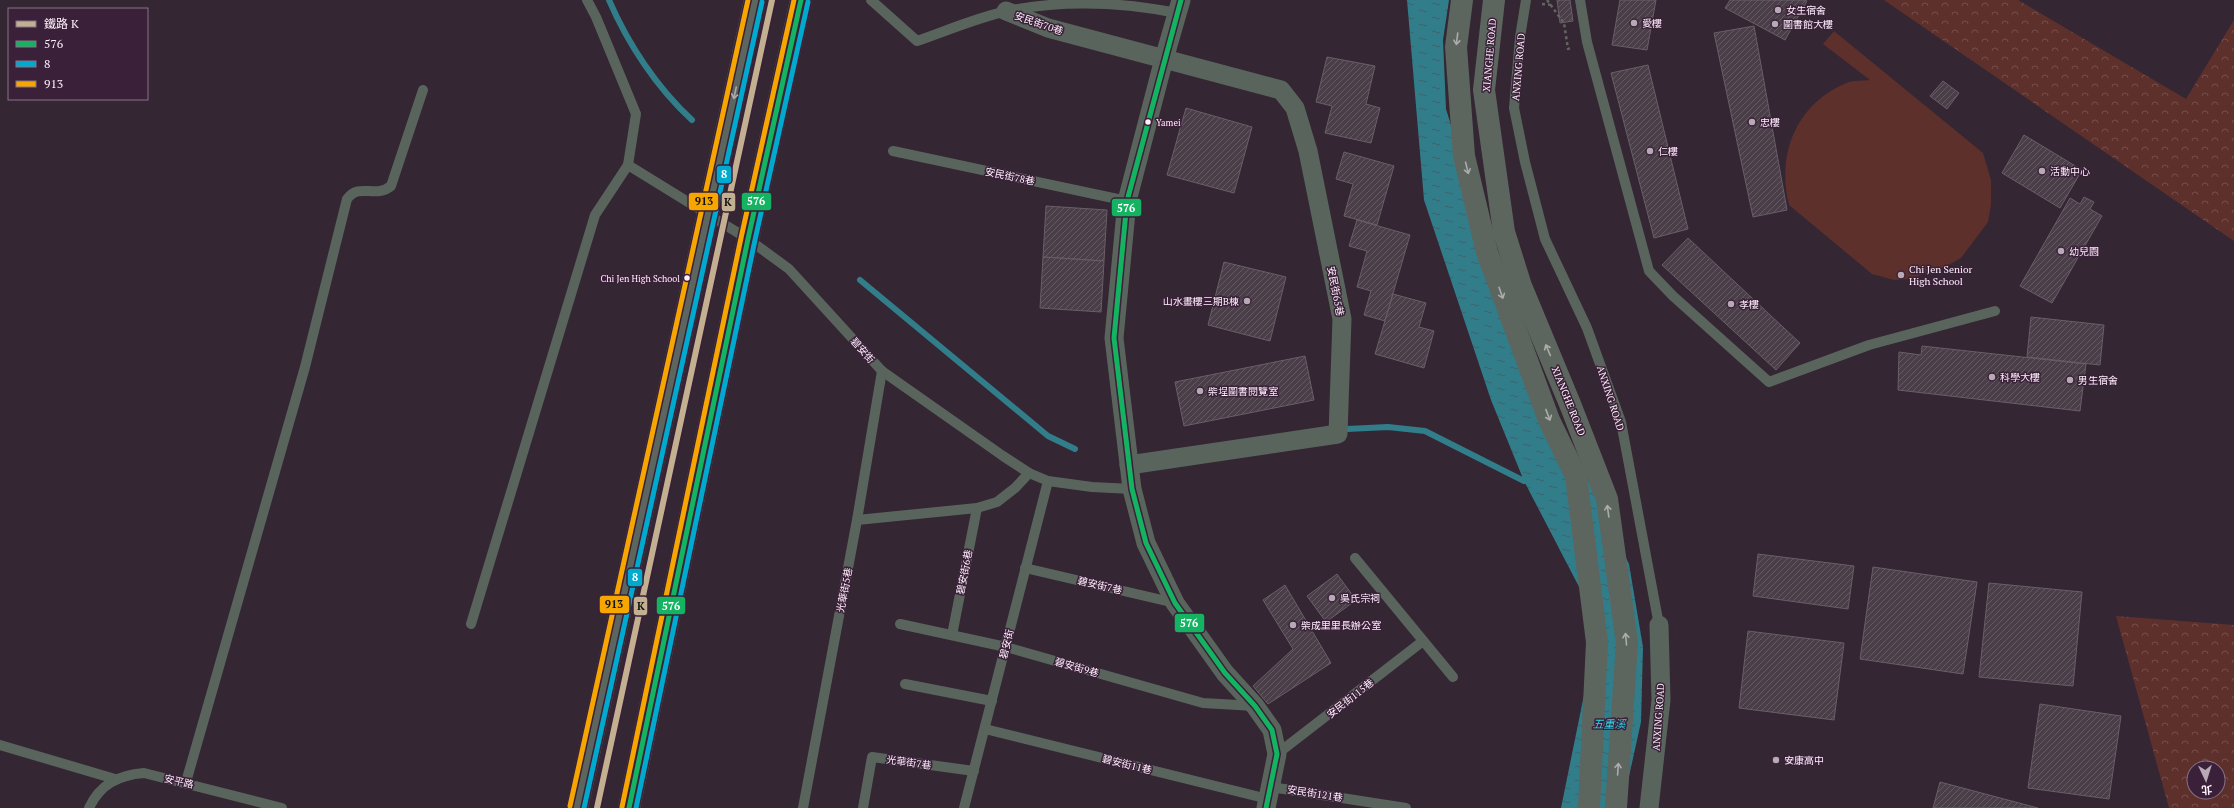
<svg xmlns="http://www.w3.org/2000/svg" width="2234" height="808" font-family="'PT Serif','Noto Sans TC',serif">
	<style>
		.forest { fill: url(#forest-crowns); fill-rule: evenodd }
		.pitch { fill: #5e302b }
		.water { fill: url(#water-ripples) }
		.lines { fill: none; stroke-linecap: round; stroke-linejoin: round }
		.stream { stroke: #327d8a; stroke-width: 6 }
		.building { fill: url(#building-hatch); stroke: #6a5e69 }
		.path { stroke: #636563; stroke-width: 2.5; stroke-dasharray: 3 3; stroke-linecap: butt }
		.lane { stroke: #59655c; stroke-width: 10 }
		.street { stroke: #59655c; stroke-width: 19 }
		.secondary { stroke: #5c665e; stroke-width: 22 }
		.bus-1-casing { stroke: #3a2038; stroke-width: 8 }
		.bus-2-casing { stroke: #3a2038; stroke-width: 8 }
		.bus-3-casing { stroke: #3a2038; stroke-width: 8 }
		.bus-1 { stroke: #13b361; stroke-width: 5 }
		.bus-2 { stroke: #00a9ce; stroke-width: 5 }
		.bus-3 { stroke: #f7a600; stroke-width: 5 }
		.rail-1-casing { stroke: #3a2038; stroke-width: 9 }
		.rail-1 { stroke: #c3b091; stroke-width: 6 }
		.oneway { stroke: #adabad }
		.poi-dot { fill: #b7a9b6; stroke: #3a2038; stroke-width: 1.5 }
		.bus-dot { fill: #fef0fc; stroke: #3a2038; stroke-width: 1.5 }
		.labels { text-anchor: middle; stroke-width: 3; stroke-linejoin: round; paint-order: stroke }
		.bus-label { font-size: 9px; fill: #fef0fc; stroke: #3a2038; text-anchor: start }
		.poi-label { font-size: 10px; fill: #fef0fc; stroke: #3a2038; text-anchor: start }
		.street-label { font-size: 10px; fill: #fef0fc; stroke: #3a2038 }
		.water-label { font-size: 11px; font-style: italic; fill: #2cd5ed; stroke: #3a2038 }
		.line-badge { stroke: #3a2038; stroke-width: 1.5 }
		.badge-label { font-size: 11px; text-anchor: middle; font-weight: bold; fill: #fff }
		.pale-badge-label { font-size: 11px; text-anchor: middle; font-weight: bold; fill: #111 }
	</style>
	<defs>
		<pattern id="forest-crowns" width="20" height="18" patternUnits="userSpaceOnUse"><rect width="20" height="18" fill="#5e302b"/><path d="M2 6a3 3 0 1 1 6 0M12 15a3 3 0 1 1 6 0" fill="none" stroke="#764e4b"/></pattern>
		<pattern id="water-ripples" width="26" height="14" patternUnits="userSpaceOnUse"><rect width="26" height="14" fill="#327d8a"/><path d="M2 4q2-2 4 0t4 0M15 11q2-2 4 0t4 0" fill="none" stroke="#3f626b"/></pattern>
		<pattern id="building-hatch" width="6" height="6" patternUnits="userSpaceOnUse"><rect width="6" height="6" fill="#4a3e49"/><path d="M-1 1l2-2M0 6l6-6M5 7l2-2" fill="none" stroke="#655a64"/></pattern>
	</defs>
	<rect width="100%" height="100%" fill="#342633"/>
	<!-- forest -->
	<g class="forest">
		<polygon points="1884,0 2018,0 2186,99 2234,20 2234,241"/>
		<path d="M 2116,616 L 2234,625 L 2234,808 L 2169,808 ZM 2194,768 L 2218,768 L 2218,792 L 2194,792 Z"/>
	</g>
	<!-- pitch -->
	<path class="pitch" d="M 1834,31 L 1983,153 L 1991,180 L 1991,205 L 1988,222 L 1961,258 L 1947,266 L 1910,279 L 1894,280 L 1872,274 L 1789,205 C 1776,153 1797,102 1849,82 C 1856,80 1864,81 1870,80 L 1823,44 Z"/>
	<!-- water -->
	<polygon class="water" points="1407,0 1449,0 1443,40 1446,109 1460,154 1564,431 1629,564 1643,647 1641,722 1622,808 1561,808 1585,690 1589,606 1524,481 1491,400 1424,200"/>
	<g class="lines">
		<!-- stream -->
		<g class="stream">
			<path d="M 609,0 C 628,44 657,88 692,120"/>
			<polyline points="860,280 1048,436 1075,449"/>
			<polyline points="1347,429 1388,427 1425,431 1524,481 1531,479"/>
		</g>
	</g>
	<!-- building -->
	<g class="building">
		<polygon points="1557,0 1570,0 1573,21 1560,23"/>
		<polygon points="1620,0 1656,0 1647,50 1612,45"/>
		<polygon points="1730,0 1804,0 1807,1 1785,40 1725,8"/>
		<polygon points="1754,26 1787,210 1753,217 1714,33"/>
		<polygon points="1327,57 1375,66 1366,104 1380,108 1371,143 1325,133 1332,106 1316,102"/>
		<polygon points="1648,65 1688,229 1654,238 1611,73"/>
		<polygon points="1943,81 1959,93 1947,109 1930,96"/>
		<polygon points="1186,108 1252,127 1234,193 1167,175"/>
		<polygon points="2024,135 2082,170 2060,208 2002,173"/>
		<polygon points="1344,152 1394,166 1377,225 1344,216 1353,184 1336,179"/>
		<polygon points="2084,197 2094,202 2090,209 2102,216 2052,303 2020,286 2070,198 2080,204"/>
		<polygon points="1046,206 1107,210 1104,261 1043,257"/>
		<polygon points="1357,220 1410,235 1385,321 1364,315 1371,291 1357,287 1367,251 1349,246"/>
		<polygon points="1688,238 1800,343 1776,370 1662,265"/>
		<polygon points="1043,257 1104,261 1101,312 1040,308"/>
		<polygon points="1224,262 1286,277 1270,341 1208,325"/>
		<polygon points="1393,294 1426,303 1419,327 1434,331 1424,368 1375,354"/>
		<polygon points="2031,317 2104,325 2100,365 2027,357"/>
		<polygon points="1922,346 2086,364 2080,411 1898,390 1899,352 1921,355"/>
		<polygon points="1305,356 1314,400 1184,426 1175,382"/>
		<polygon points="1758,554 1854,566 1848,609 1753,596"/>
		<polygon points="1873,567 1977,582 1963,674 1860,659"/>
		<polygon points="1337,574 1356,600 1326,622 1307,596"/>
		<polygon points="1989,583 2082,592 2073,686 1979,677"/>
		<polygon points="1285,585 1331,663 1268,704 1253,686 1293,649 1263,600"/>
		<polygon points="1748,631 1844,643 1834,720 1739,708"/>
		<polygon points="2040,704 2121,716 2109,799 2028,788"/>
		<polygon points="1940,782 2038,808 1933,808"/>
	</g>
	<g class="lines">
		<!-- path -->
		<g class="path">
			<polyline points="1547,0 1564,23 1568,49 1572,47"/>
			<polyline points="1542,4 1552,5"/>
		</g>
		<!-- lane -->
		<g class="lane">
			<polyline points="587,0 596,17 636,114 628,165"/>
			<path d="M 871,0 L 917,41 C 946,31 976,18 1007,11 C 1062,0 1121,2 1177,13"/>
			<polyline points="1526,0 1520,37 1514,108 1525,162 1545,239 1587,328 1621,422 1659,625"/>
			<polyline points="1580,0 1587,42 1649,271 1673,296 1769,382 1869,345 1995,311"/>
			<polyline points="893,151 1127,201"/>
			<polyline points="857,520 977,508 997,502 1015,488 1029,473"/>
			<polyline points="1355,558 1453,677"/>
			<polyline points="1025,568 1175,603"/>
			<polyline points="471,624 595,215 628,165 748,239 789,269 882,371 1003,456 1029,473 1048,481 1092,487 1132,489"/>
			<polyline points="900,624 1006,647 1203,703 1255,706"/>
			<polyline points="952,635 977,508"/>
			<polyline points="905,684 992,701"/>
			<polyline points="985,729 1268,799"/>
			<polyline points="0,745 115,779"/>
			<polyline points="1277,754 1423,641"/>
			<path d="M 186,782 L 305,367 L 347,199 C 360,182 375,199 391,186 L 423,90"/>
			<polyline points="1271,787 1406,808"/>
			<path d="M 89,808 C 100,784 119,775 144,773 L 282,808"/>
			<polyline points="803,808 857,520 882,371"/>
			<polyline points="863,808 872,757 974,771"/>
			<polyline points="964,808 1048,481"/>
		</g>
		<!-- street -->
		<g class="street">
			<polyline points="1181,0 1164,59 1127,201 1114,338 1132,489 1146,543 1175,603 1225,673 1255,706 1272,730 1277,754 1266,808"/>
			<polyline points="1006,11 1048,28 1281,90 1295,108 1308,151 1342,319 1338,434 1129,465"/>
			<polyline points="1649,808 1661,700 1659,625"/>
		</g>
		<!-- secondary -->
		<g class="secondary">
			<polyline points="1462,0 1456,47 1464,156 1487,252 1549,420 1576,476 1597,642 1589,808"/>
			<polyline points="1494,0 1484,90 1504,232 1521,286 1570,404 1607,499 1627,643 1616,808"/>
			<polyline points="577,808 755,0"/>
			<polyline points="629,808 748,239 801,0"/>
		</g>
		<!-- bus-1 casing -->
		<g class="bus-1-casing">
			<g id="bus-1">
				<polyline points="1181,0 1127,201 1114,338 1132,489 1146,543 1175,603 1225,673 1255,706 1272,730 1277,754 1266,808"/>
				<polyline points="629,808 748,239 801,0"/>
			</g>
		</g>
		<!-- bus-2 casing -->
		<g class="bus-2-casing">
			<g id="bus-2">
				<polyline points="584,808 762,2"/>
				<polyline points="636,808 755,240 808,2"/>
			</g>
		</g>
		<!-- bus-3 casing -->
		<g class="bus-3-casing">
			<g id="bus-3">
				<polyline points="570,806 748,0"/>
				<polyline points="622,807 741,238 794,0"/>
			</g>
		</g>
		<!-- bus-1 -->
		<use href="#bus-1" class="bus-1"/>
		<!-- bus-2 -->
		<use href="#bus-2" class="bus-2"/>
		<!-- bus-3 -->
		<use href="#bus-3" class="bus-3"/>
		<!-- rail-1 casing -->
		<g class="rail-1-casing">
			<polyline id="rail-1" points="597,808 772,0"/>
		</g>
		<!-- rail-1 -->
		<use href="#rail-1" class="rail-1"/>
	</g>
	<!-- one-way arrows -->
	<defs><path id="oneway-shaft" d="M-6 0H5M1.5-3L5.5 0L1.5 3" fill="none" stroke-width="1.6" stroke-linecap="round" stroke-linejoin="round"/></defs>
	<g class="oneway">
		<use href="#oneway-shaft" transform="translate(1457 39) rotate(97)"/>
		<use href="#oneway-shaft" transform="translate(735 93) rotate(102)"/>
		<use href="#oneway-shaft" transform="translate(1467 168) rotate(76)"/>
		<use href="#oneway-shaft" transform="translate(1501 293) rotate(71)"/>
		<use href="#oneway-shaft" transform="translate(1548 350) rotate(-113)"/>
		<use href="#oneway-shaft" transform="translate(1548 415) rotate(69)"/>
		<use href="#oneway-shaft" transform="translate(1608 511) rotate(-98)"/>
		<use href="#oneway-shaft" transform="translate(1626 639) rotate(-95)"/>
		<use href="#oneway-shaft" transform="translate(1618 769) rotate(-86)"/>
	</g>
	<!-- markers -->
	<g class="poi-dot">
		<circle cx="1778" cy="10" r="4"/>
		<circle cx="1634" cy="23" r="4"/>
		<circle cx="1775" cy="24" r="4"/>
		<circle cx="1752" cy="122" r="4"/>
		<circle cx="1650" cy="151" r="4"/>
		<circle cx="2042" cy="171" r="4"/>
		<circle cx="2061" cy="251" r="4"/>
		<circle cx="1901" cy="275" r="4"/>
		<circle cx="1247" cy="301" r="4"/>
		<circle cx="1731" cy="304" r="4"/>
		<circle cx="1992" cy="377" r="4"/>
		<circle cx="2070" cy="380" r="4"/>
		<circle cx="1200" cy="391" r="4"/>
		<circle cx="1332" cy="598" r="4"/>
		<circle cx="1293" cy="625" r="4"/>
		<circle cx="1776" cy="760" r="4"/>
	</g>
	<g class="bus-dot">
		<circle cx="1148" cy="122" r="3.5"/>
		<circle cx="687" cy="278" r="3.5"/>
	</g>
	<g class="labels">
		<!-- bus labels -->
		<g class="bus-label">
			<text x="1156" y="126">Yamei</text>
			<text x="680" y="282" text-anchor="end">Chi Jen High School</text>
		</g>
		<!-- poi labels -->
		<g class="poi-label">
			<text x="1786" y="14">女生宿舍</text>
			<text x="1642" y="27">愛樓</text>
			<text x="1783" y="28">圖書館大樓</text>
			<text x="1760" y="126">忠樓</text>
			<text x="1658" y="155">仁樓</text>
			<text x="2050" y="175">活動中心</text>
			<text x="2069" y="255">幼兒園</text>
			<text x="1909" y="273">Chi Jen Senior<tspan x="1909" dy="12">High School</tspan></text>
			<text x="1239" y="305" text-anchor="end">山水畫樓三期B棟</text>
			<text x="1739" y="308">孝樓</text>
			<text x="2000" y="381">科學大樓</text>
			<text x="2078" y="384">男生宿舍</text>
			<text x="1208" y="395">柴埕圖書閱覽室</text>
			<text x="1340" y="602">吳氏宗祠</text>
			<text x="1301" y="629">柴成里里長辦公室</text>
			<text x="1784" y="764">安康高中</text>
		</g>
		<!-- street labels -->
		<g class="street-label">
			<text transform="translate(1039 23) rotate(19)" y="4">安民街70巷</text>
			<text transform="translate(1489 55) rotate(-85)" y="4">XIANGHE ROAD</text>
			<text transform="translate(1518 67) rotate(-85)" y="4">ANXING ROAD</text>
			<text transform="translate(1010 176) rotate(12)" y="4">安民街78巷</text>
			<text transform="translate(1336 291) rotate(79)" y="4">安民街65巷</text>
			<text transform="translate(863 350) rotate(48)" y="4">碧安街</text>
			<text transform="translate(1611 398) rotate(72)" y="4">ANXING ROAD</text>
			<text transform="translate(1569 401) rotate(68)" y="4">XIANGHE ROAD</text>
			<text transform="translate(964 572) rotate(-79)" y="4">碧安街6巷</text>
			<text transform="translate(1100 585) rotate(13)" y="4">碧安街7巷</text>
			<text transform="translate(844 590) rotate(-79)" y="4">光華街5巷</text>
			<text transform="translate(1006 644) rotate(-76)" y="4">碧安街</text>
			<text transform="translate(1077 667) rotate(16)" y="4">碧安街9巷</text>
			<text transform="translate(1350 698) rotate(-38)" y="4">安民街115巷</text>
			<text transform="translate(1658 717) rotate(-86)" y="4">ANXING ROAD</text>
			<text transform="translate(909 762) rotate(8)" y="4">光華街7巷</text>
			<text transform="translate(1127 764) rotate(14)" y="4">碧安街11巷</text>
			<text transform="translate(179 781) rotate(13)" y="4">安平路</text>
			<text transform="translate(1315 793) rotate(9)" y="4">安民街121巷</text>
		</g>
		<!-- water labels -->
		<g class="water-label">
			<text x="1609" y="728">五重溪</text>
		</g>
	</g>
	<g class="line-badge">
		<rect x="716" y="165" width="16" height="19" rx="4" fill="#00a9ce"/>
		<rect x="688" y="192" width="31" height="19" rx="4" fill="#f7a600"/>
		<rect x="741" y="192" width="31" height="19" rx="4" fill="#13b361"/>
		<rect x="721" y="192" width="15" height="20" rx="4" fill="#c3b091"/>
		<rect x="1111" y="198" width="31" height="19" rx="4" fill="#13b361"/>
		<rect x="627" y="568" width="16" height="19" rx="4" fill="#00a9ce"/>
		<rect x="599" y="595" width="31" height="19" rx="4" fill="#f7a600"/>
		<rect x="656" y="596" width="30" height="19" rx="4" fill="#13b361"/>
		<rect x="633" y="596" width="15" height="20" rx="4" fill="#c3b091"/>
		<rect x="1174" y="613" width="31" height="20" rx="4" fill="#13b361"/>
	</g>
	<g class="badge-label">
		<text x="724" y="178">8</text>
		<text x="756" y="205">576</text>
		<text x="1126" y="212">576</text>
		<text x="635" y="581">8</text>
		<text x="671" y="610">576</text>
		<text x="1189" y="627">576</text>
	</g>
	<g class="pale-badge-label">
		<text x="704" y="205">913</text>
		<text x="728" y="206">K</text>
		<text x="614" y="608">913</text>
		<text x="641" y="610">K</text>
	</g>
	<!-- legend -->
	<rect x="8" y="8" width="140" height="92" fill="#3a2038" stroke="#887386"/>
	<rect x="16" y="21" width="20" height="6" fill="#c3b091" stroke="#887386"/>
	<text x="44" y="28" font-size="12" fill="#fef0fc">鐵路 K</text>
	<rect x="16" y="41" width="20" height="6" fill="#13b361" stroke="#887386"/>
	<text x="44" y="48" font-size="12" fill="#fef0fc">576</text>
	<rect x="16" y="61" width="20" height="6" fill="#00a9ce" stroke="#887386"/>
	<text x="44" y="68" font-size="12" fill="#fef0fc">8</text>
	<rect x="16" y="81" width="20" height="6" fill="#f7a600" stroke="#887386"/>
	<text x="44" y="88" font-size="12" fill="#fef0fc">913</text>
	<!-- north arrow -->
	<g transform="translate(2206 780) rotate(176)"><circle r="19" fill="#3a2038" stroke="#887386"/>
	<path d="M0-3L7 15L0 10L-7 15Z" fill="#b7a9b6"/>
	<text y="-6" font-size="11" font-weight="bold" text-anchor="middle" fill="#fef0fc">北</text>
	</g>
</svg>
